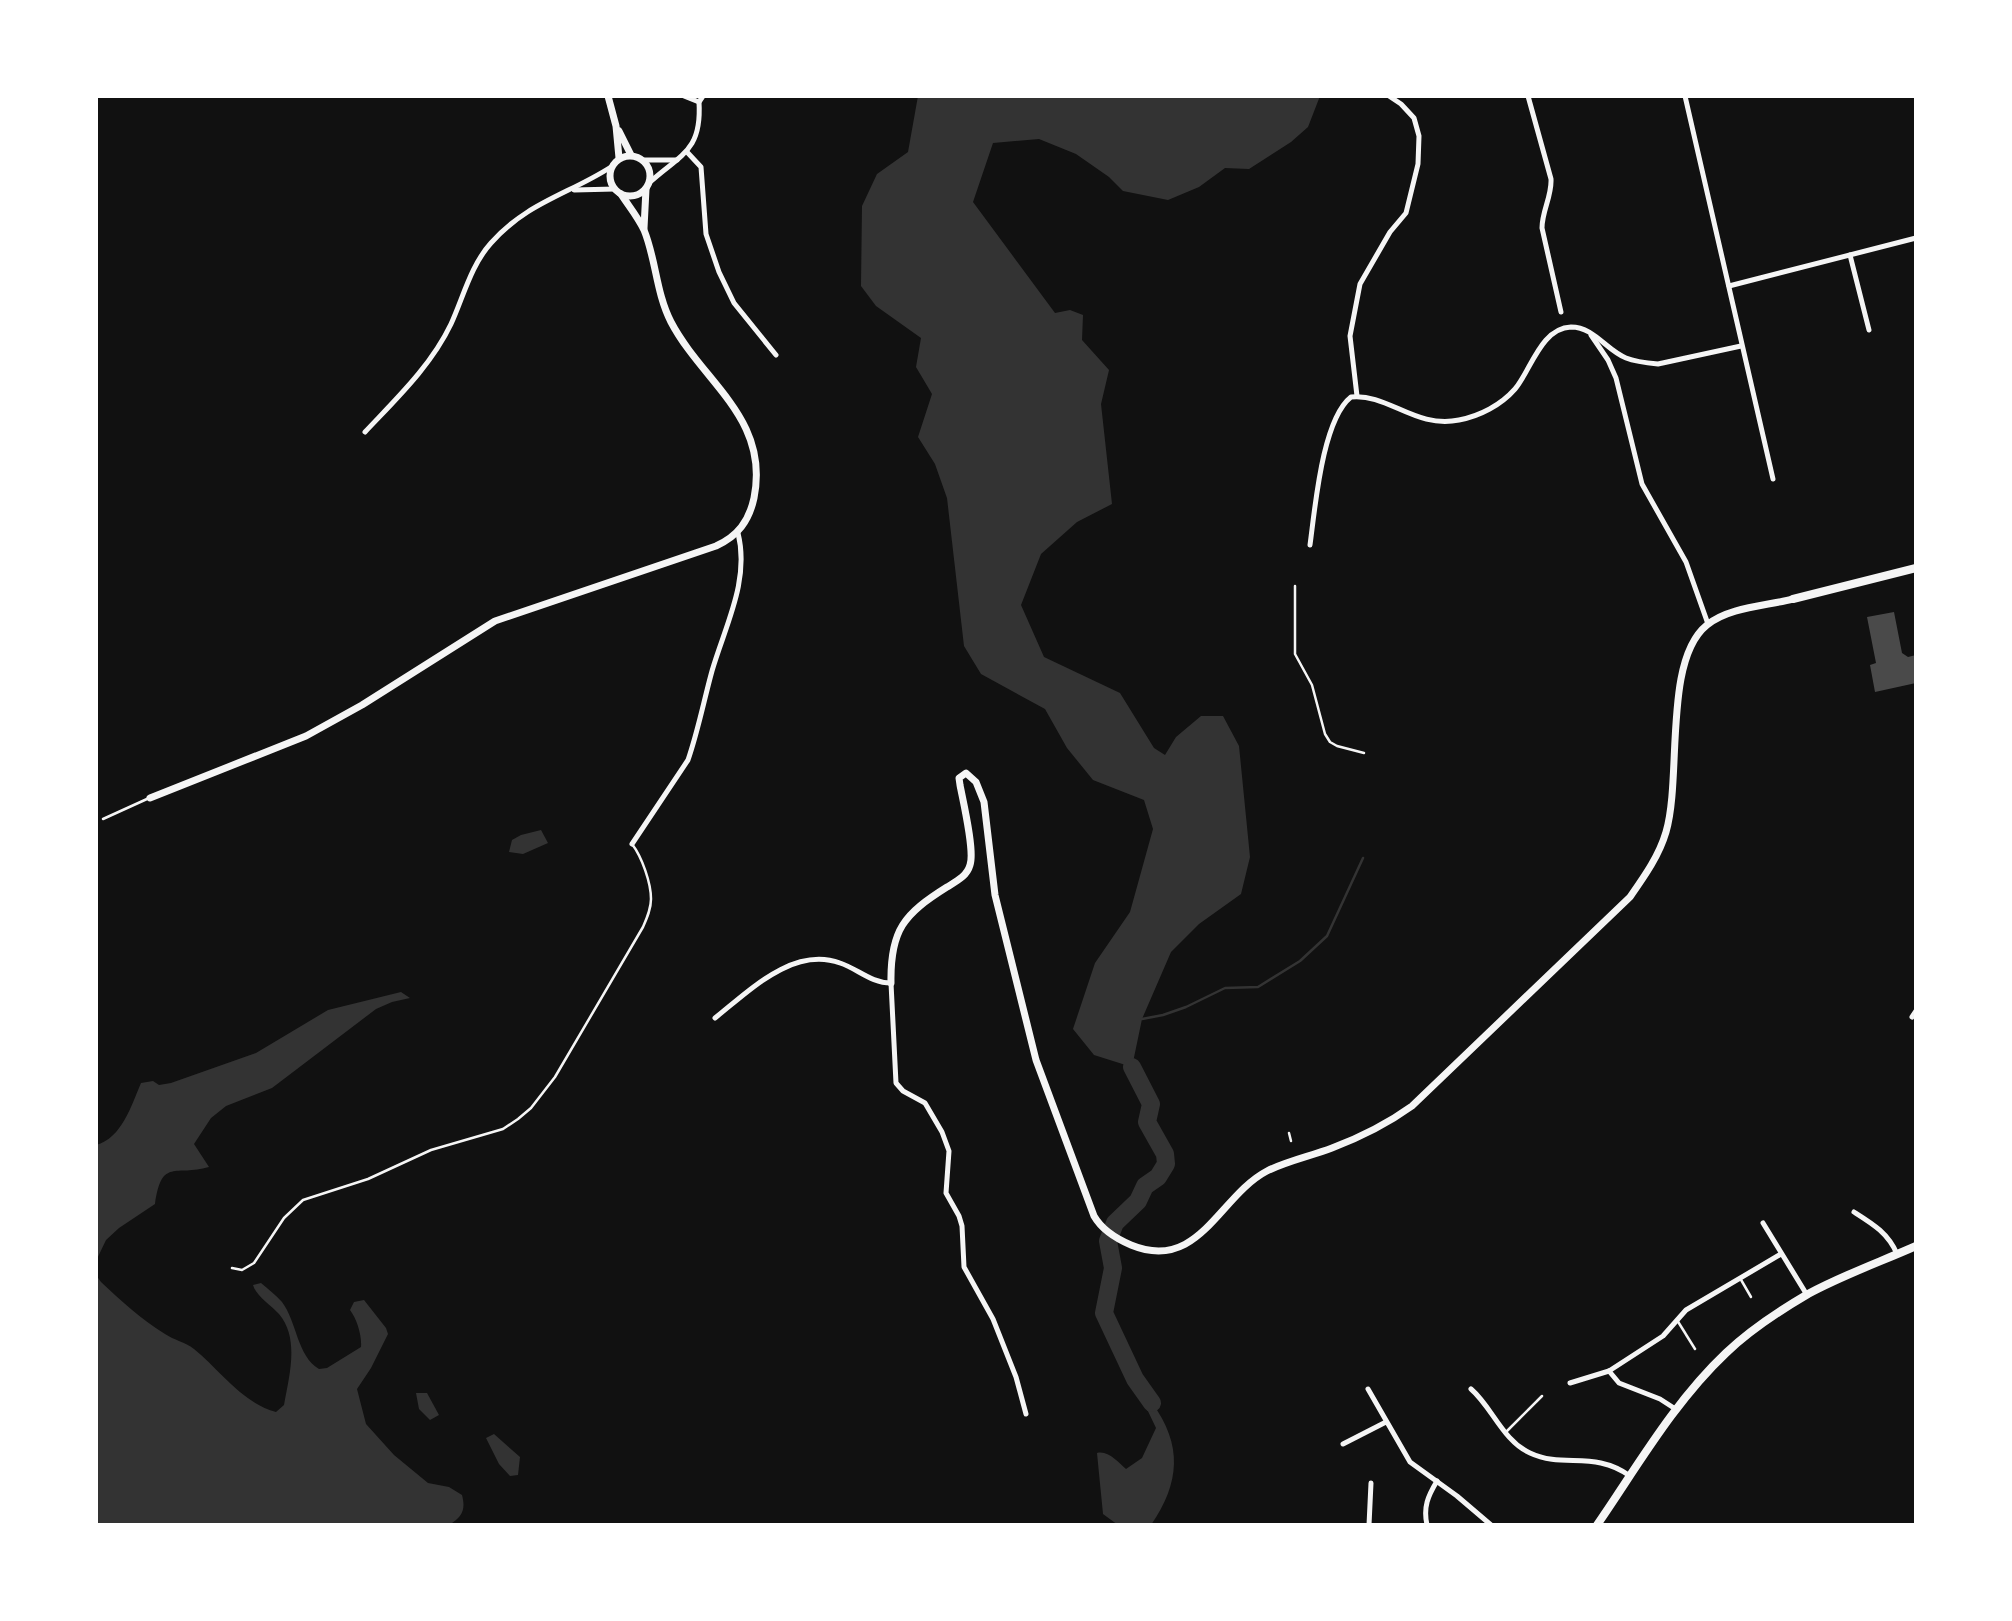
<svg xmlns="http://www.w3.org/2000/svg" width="2012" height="1621" font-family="Cabin,sans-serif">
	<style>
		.water { fill: #333 }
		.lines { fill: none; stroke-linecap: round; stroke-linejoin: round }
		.stream { stroke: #333; stroke-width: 2.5 }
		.river { stroke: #333; stroke-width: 18 }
		.building { fill: #4a4a4a }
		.service { stroke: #f5f5f5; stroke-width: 2.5 }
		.minor { stroke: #f5f5f5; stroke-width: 5 }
		.tertiary { stroke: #f5f5f5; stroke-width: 7 }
		.secondary { stroke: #f5f5f5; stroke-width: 8 }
	</style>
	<rect width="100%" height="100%" fill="#111"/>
	<!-- water -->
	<g class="water">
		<polygon points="918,96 1320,96 1308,127 1291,142 1249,169 1225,168 1199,187 1168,200 1123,191 1109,177 1076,154 1039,139 993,143 973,202 1055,313 1070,310 1083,315 1082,340 1109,370 1101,404 1112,504 1077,522 1041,554 1021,605 1044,657 1120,693 1154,748 1165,755 1176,737 1201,716 1223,716 1239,746 1250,857 1241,894 1199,924 1171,952 1142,1019 1132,1067 1094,1055 1073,1029 1095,963 1130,912 1153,829 1144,800 1093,780 1067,748 1045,709 981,674 964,646 947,498 935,464 918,437 932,394 916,367 921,338 876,306 861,286 862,206 877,174 908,152"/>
		<polygon points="541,830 548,843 523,854 509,852 512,840 521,835"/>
		<path d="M 401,992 L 410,998 L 392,1002 L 376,1009 L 272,1088 L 226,1106 L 211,1118 L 194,1144 L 209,1167 C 175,1177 162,1157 155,1204 L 119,1228 L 106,1240 L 96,1261 L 96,1145 C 122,1138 131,1106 141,1083 L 153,1081 L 159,1085 L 171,1083 L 256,1053 L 328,1010 Z"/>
		<path d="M 96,1275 L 101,1282 C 121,1301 141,1319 165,1334 C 174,1340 185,1342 194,1349 C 220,1370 242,1403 276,1412 L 284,1405 C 289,1376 300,1339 279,1314 C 271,1305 256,1296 253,1285 L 261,1283 C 268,1289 276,1295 282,1302 C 297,1322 297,1356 319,1369 L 327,1368 L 361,1347 C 362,1336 357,1319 350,1310 L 354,1302 L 364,1300 L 386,1328 L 388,1334 L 371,1368 L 357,1389 L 366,1424 L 394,1455 L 428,1483 L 449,1487 L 462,1495 C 466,1510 462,1517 449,1525 L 96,1525 Z"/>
		<polygon points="416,1393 427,1393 439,1415 430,1420 419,1409"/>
		<path d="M 1152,1403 C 1183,1445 1180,1483 1151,1525 L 1118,1525 L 1103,1514 L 1097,1453 C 1108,1450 1118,1462 1126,1469 L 1142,1458 L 1156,1428 L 1146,1407 Z"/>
		<polygon points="494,1434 520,1457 518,1475 510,1476 499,1464 486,1438"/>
	</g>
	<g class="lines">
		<!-- stream -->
		<polyline class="stream" points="1142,1019 1163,1015 1186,1007 1225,988 1258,987 1300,961 1327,936 1363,858"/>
		<!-- river -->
		<polyline class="river" points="1132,1067 1151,1104 1147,1122 1165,1154 1166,1164 1158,1177 1145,1186 1138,1201 1115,1223 1108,1241 1113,1268 1104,1313 1135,1379 1152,1403"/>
	</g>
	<!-- building -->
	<polygon class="building" points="1894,612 1902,653 1908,657 1916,655 1916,683 1875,692 1870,665 1876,663 1867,617"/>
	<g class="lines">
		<!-- service -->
		<g class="service">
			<polyline points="1295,586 1295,654 1312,685 1325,734 1330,742 1337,746 1364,753"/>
			<polyline points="103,819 147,799"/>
			<polyline points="1289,1133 1291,1141"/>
			<path d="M 232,1268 L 242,1270 L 254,1263 L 284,1218 L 303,1200 L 368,1179 L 431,1150 L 503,1129 L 518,1119 L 531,1108 L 555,1077 L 643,927 C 647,918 651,909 651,899 C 651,883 642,857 632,844"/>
			<polyline points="1740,1278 1751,1297"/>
			<polyline points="1677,1320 1695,1349"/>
			<polyline points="1506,1432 1542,1396"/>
		</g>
		<!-- minor -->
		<g class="minor">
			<polyline points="684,96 699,102"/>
			<path d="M 1528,96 L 1551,179 C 1552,196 1542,211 1542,228 L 1561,312"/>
			<polyline points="1685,96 1773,479"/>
			<polyline points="687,152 701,167 706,234 719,272 734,303 776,355"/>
			<polyline points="643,160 677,160"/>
			<path d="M 649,183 C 681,154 702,151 699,102 L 703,96"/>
			<polyline points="574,190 615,189"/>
			<polyline points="1850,255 1869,330"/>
			<polyline points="1729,286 1916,238"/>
			<polyline points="1591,335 1608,360 1616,378 1642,484 1686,562 1708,624"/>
			<polyline points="1357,396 1350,336 1360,284 1390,232 1406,213 1418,164 1419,136 1414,118 1401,104 1389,96"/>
			<path d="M 365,432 C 396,399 431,366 451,324 C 463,298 471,265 491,243 C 526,203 569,194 611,167"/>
			<path d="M 1310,545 C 1315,509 1322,420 1351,397 C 1388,393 1415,429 1459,420 C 1480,416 1501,405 1515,389 C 1531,370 1541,328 1571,327 C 1594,327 1606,350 1626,358 C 1636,362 1647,363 1658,364 L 1741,346"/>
			<path d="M 632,844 L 688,760 C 698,731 704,700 712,671 C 725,626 750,581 738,533"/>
			<polyline points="1912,1017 1916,1011"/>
			<path d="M 715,1018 C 749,991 793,946 840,963 C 858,969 871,983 891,983 L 896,1083 L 903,1091 L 925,1103 L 942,1132 L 949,1151 L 946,1193 L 959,1216 L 962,1226 L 964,1267 L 993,1319 L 1016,1377 L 1026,1414"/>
			<path d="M 1854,1212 C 1873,1224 1888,1233 1897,1254"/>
			<polyline points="1763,1223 1807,1295"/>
			<polyline points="1609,1371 1619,1383 1660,1399 1677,1410"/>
			<polyline points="1570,1383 1609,1371 1663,1336 1686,1310 1781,1254"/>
			<polyline points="1368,1389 1410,1462 1457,1496 1491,1525"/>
			<path d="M 1471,1389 C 1492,1407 1503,1441 1530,1453 C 1564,1469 1594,1450 1630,1476"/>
			<polyline points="1343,1444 1386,1422"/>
			<polyline points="1369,1525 1371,1483"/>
			<path d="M 1427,1525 C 1423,1507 1428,1496 1437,1481"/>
		</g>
		<!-- tertiary -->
		<g class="tertiary">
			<polyline points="608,96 616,126 619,158"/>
			<polyline points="619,131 631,155"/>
			<circle cx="630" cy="176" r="20"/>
			<polyline points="644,228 646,189"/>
			<path d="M 150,798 L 306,736 L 362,705 L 495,621 L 716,546 C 738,536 749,521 754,498 C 770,418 703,383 671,322 C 656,293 656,259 644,230 C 638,217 628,205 621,194"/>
			<path d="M 891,983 C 890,930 904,914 947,887 C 957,881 967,876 970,865 C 975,851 963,801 960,785 L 959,778 L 966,773 L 976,782 L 984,802 L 995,895 L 1036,1060 L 1094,1216 C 1102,1230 1117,1239 1131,1245 C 1199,1273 1219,1196 1267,1171 C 1287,1161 1311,1156 1332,1148 C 1361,1137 1387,1124 1412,1106 L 1630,897 C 1644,877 1659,856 1666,832 C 1682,778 1663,660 1707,625 C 1729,607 1766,606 1793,599"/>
		</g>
		<!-- secondary -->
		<g class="secondary">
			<polyline points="1793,599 1916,568"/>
			<path d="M 1597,1525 C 1637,1467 1674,1402 1726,1353 C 1750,1330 1779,1311 1808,1294 C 1843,1275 1880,1262 1916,1246"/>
		</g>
	</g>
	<!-- border -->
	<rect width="2012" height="1621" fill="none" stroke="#ffffff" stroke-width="196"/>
</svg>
